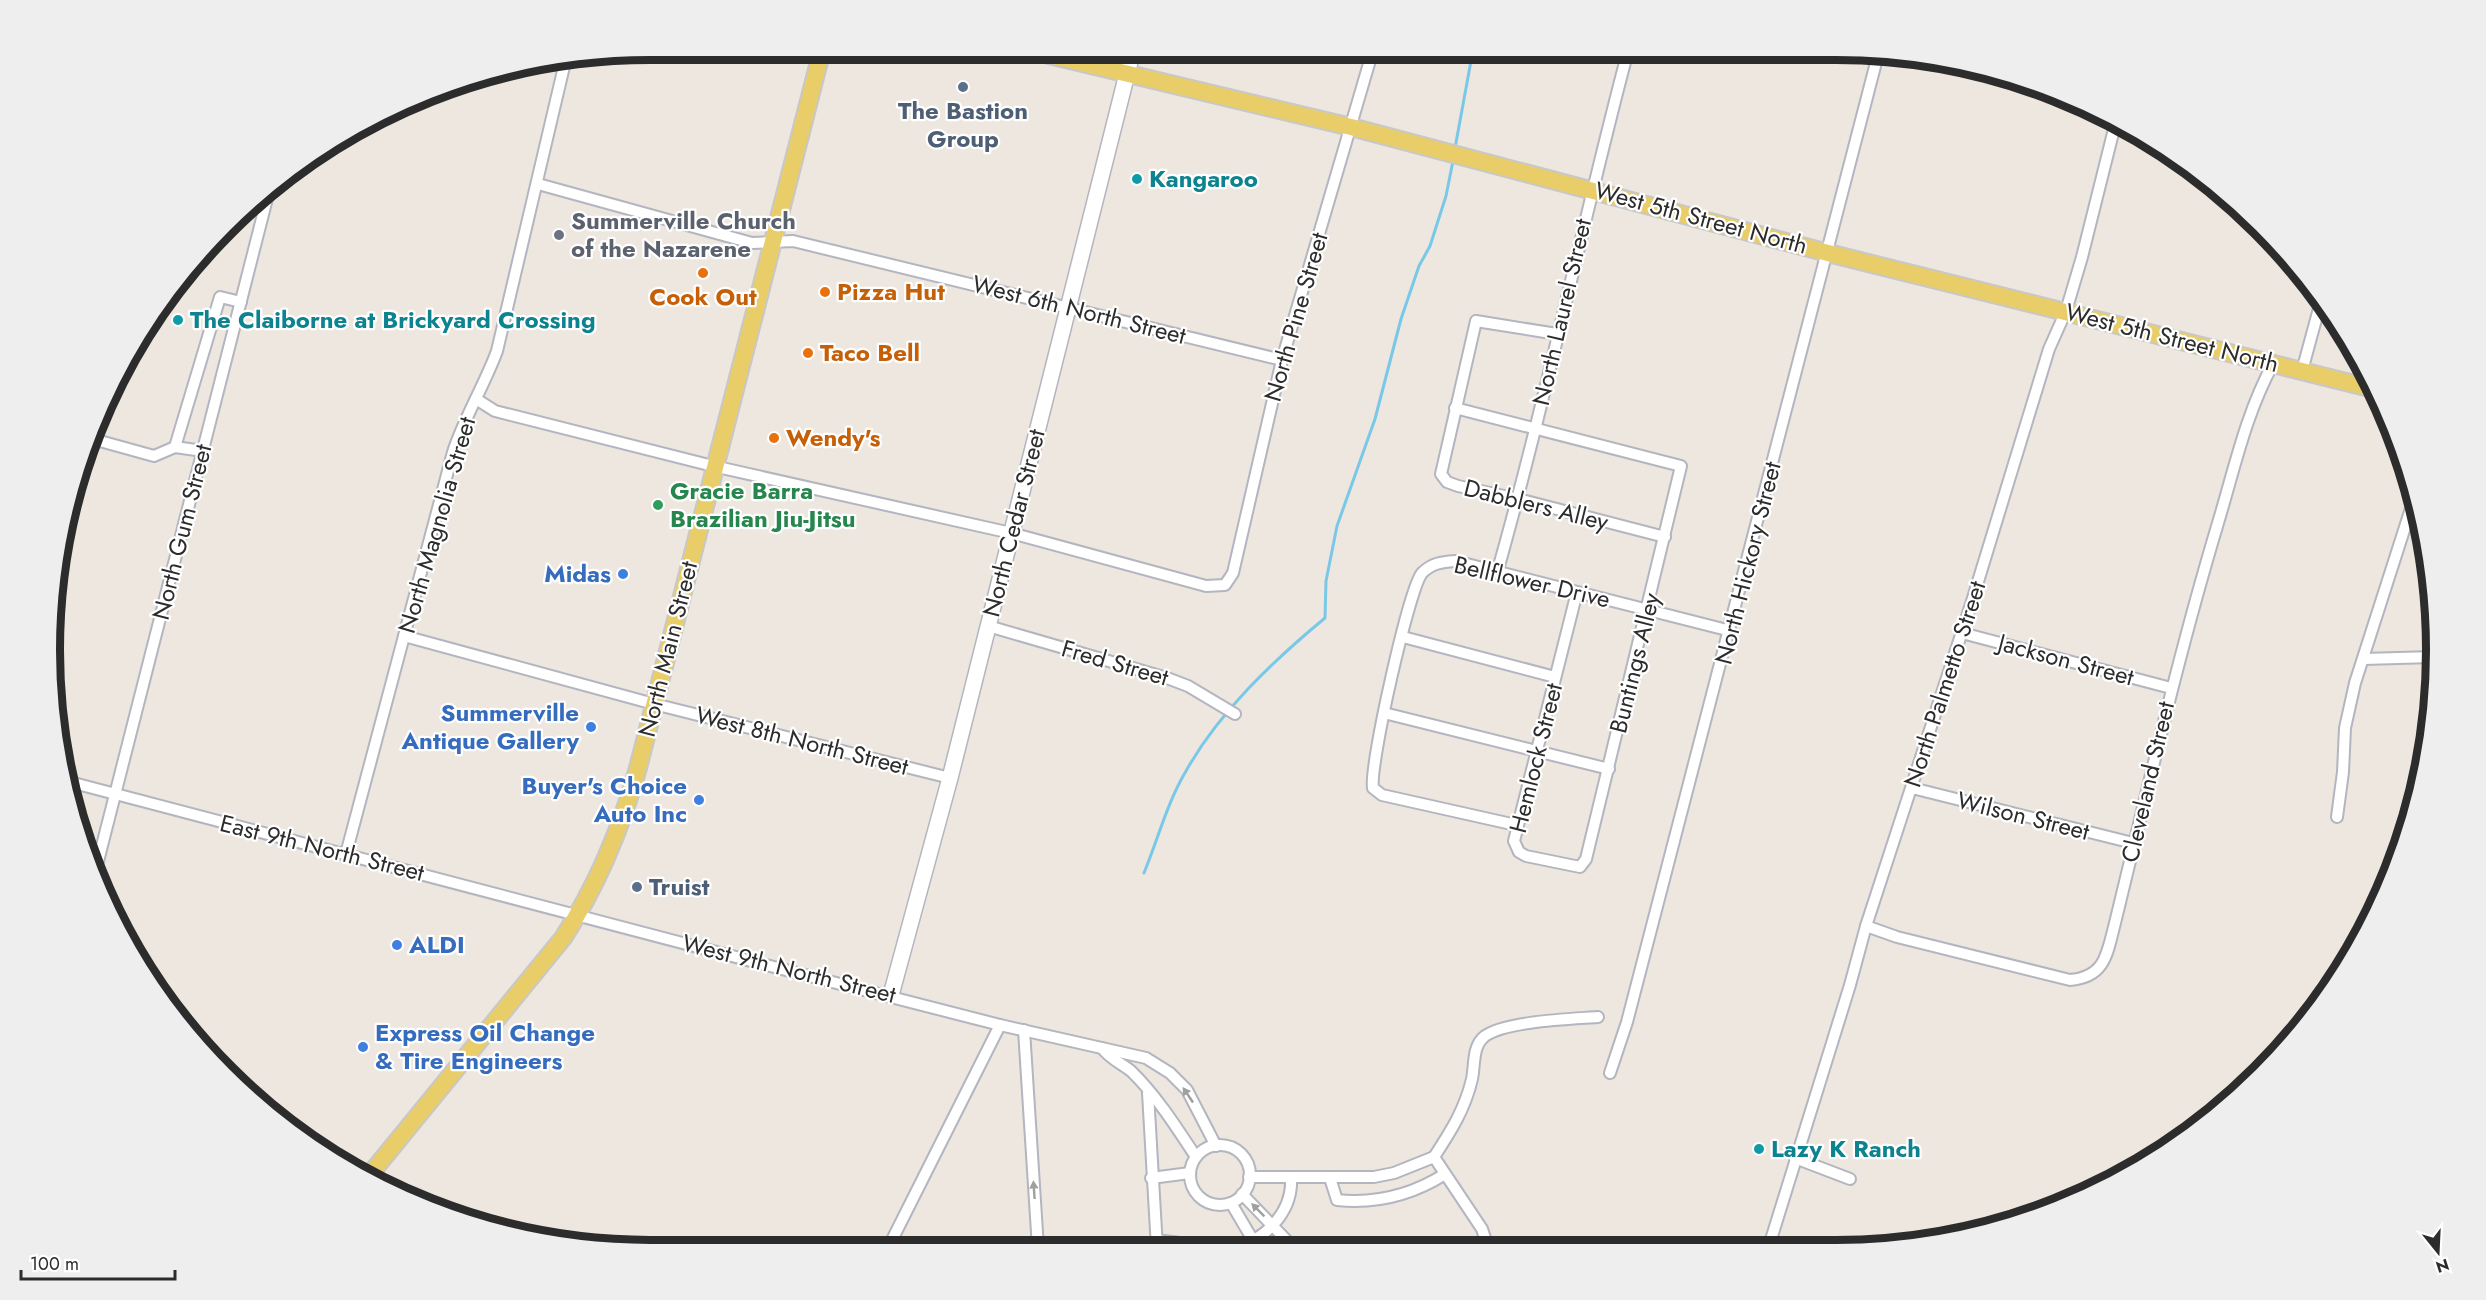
<svg xmlns="http://www.w3.org/2000/svg" width="2486" height="1300" font-family="Jost,sans-serif">
	<style>
		.lines { fill: none; stroke-linecap: round; stroke-linejoin: round }
		.stream { stroke: #7ac8e7; stroke-width: 3 }
		.street-casing { stroke: #b3b5bf; stroke-width: 14 }
		.secondary-casing { stroke: #b3b5bf; stroke-width: 18 }
		.primary-casing { stroke: #c8c8c8; stroke-width: 20 }
		.street { stroke: #fff; stroke-width: 10 }
		.secondary { stroke: #fff; stroke-width: 15 }
		.primary { stroke: #e8cd69; stroke-width: 16 }
		.oneway { fill: #a0a0a0 }
		.service-dot { fill: #5c6f8a; stroke: #fff; stroke-width: 2 }
		.culture-dot { fill: #0f9aa8; stroke: #fff; stroke-width: 2 }
		.worship-dot { fill: #6b7280; stroke: #fff; stroke-width: 2 }
		.food-dot { fill: #e8710a; stroke: #fff; stroke-width: 2 }
		.leisure-dot { fill: #2e9e5b; stroke: #fff; stroke-width: 2 }
		.shop-dot { fill: #3f7fe0; stroke: #fff; stroke-width: 2 }
		.labels { text-anchor: middle; stroke-width: 4.5; stroke-linejoin: round; paint-order: stroke }
		.service-label { font-size: 24px; font-weight: bold; fill: #4e5e75; stroke: #fff }
		.culture-label { font-size: 24px; font-weight: bold; fill: #0d838f; stroke: #fff; text-anchor: start }
		.street-label { font-size: 24px; fill: #2c2c2c; stroke: #fff }
		.worship-label { font-size: 24px; font-weight: bold; fill: #5b616d; stroke: #fff; text-anchor: start }
		.food-label { font-size: 24px; font-weight: bold; fill: #c56008; stroke: #fff; text-anchor: start }
		.leisure-label { font-size: 24px; font-weight: bold; fill: #27864d; stroke: #fff; text-anchor: start }
		.shop-label { font-size: 24px; font-weight: bold; fill: #366cbe; stroke: #fff; text-anchor: end }
		.rim { fill: none; stroke: #2c2c2c; stroke-width: 8 }
	</style>
	<rect width="100%" height="100%" fill="#ede7e0"/>
	<g class="lines">
		<!-- stream -->
		<g class="stream">
			<polyline points="1455,148 1473,50"/>
			<path d="M 1144,873 C 1158,839 1167,803 1186,771 C 1219,712 1273,661 1325,618 L 1326,581 L 1337,526 L 1375,419 L 1401,319 L 1419,266 L 1430,246 L 1446,196 L 1453,161"/>
		</g>
		<!-- street casing -->
		<g class="street-casing">
			<g id="street">
				<polyline points="538,184 752,243 793,241 1282,360"/>
				<polyline points="1557,334 1476,321 1441,474 1447,482 1458,486 1518,499 1665,537"/>
				<polyline points="2302,371 2321,301"/>
				<polyline points="476,399 495,411 713,466 1011,533 1206,586 1225,585 1233,573 1282,360 1373,50"/>
				<polyline points="1455,408 1681,466 1586,859 1580,867 1526,856 1519,852 1514,841 1577,592"/>
				<polyline points="89,438 154,456 175,447 203,451"/>
				<polyline points="175,447 220,297 241,302"/>
				<path d="M 1497,573 C 1546,400 1582,224 1628,51"/>
				<polyline points="988,626 1167,678 1188,686 1235,714"/>
				<polyline points="1962,633 2171,688"/>
				<polyline points="404,636 654,704 950,778"/>
				<polyline points="1403,637 1555,677"/>
				<polyline points="2363,659 2434,657"/>
				<polyline points="1384,713 1609,769"/>
				<polyline points="66,781 770,966 1000,1025 1146,1058 1170,1073 1187,1090 1216,1146"/>
				<polyline points="1912,788 2133,843"/>
				<polyline points="2337,817 2343,772 2345,728 2355,683 2414,499"/>
				<path d="M 1516,825 L 1382,795 L 1373,788 C 1369,766 1409,589 1422,573 C 1432,563 1442,562 1455,561 L 1731,631"/>
				<path d="M 346,854 L 453,452 C 465,416 484,386 497,351 L 566,58"/>
				<polyline points="94,877 270,187"/>
				<path d="M 1866,926 L 1897,937 L 2070,980 C 2106,977 2107,953 2115,923 C 2148,788 2178,656 2218,523 C 2234,470 2246,413 2273,364"/>
				<polyline points="1024,1030 1038,1248"/>
				<path d="M 1102,1048 C 1110,1059 1121,1063 1131,1071 C 1156,1095 1177,1128 1196,1157"/>
				<polyline points="1610,1073 1627,1022 1879,51"/>
				<polyline points="1148,1093 1157,1248"/>
				<circle cx="1220" cy="1175" r="30"/>
				<path d="M 1434,1157 C 1451,1131 1465,1109 1472,1079 C 1475,1065 1472,1046 1485,1036 C 1506,1021 1572,1019 1598,1017"/>
				<polyline points="1795,1158 1850,1179"/>
				<polyline points="1249,1177 1374,1177 1394,1173 1434,1157 1482,1229 1488,1247"/>
				<polyline points="1151,1178 1190,1173"/>
				<path d="M 1330,1178 L 1337,1200 C 1376,1204 1412,1195 1445,1174"/>
				<polyline points="1242,1194 1293,1247"/>
				<polyline points="1231,1203 1257,1247"/>
				<polyline points="1156,1240 1212,1247"/>
				<polyline points="1769,1246 1850,985 1866,926 1973,598 2049,349 2066,311 2082,257 2116,121"/>
				<path d="M 1230,1247 C 1264,1243 1293,1212 1291,1178"/>
				<polyline points="888,1248 1000,1025"/>
			</g>
		</g>
		<!-- secondary casing -->
		<g class="secondary-casing">
			<polyline id="secondary" points="891,995 950,778 1133,50"/>
		</g>
		<!-- primary casing -->
		<g class="primary-casing">
			<g id="primary">
				<polyline points="1028,50 1351,127 1828,253 2374,389"/>
				<path d="M 367,1178 L 563,938 C 597,886 621,828 638,768 L 822,50"/>
			</g>
		</g>
		<!-- street -->
		<use href="#street" class="street"/>
		<!-- secondary -->
		<use href="#secondary" class="secondary"/>
		<!-- primary -->
		<use href="#primary" class="primary"/>
	</g>
	<!-- one-way arrows -->
	<defs><path id="oneway-solid" d="M-6-.8H1V-3.2L6.5 0L1 3.2V.8H-6Z" transform="scale(1.5)"/></defs>
	<g class="oneway">
		<use href="#oneway-solid" transform="translate(1188 1095) rotate(-124)"/>
		<use href="#oneway-solid" transform="translate(1034 1190) rotate(-94)"/>
		<use href="#oneway-solid" transform="translate(1258 1210) rotate(-135)"/>
	</g>
	<!-- markers -->
	<g class="service-dot">
		<circle cx="963" cy="87" r="6"/>
		<circle cx="637" cy="887" r="6"/>
	</g>
	<g class="culture-dot">
		<circle cx="1137" cy="179" r="6"/>
		<circle cx="178" cy="320" r="6"/>
		<circle cx="1759" cy="1149" r="6"/>
	</g>
	<circle class="worship-dot" cx="559" cy="235" r="6"/>
	<g class="food-dot">
		<circle cx="703" cy="273" r="6"/>
		<circle cx="825" cy="292" r="6"/>
		<circle cx="808" cy="353" r="6"/>
		<circle cx="774" cy="438" r="6"/>
	</g>
	<circle class="leisure-dot" cx="658" cy="505" r="6"/>
	<g class="shop-dot">
		<circle cx="623" cy="574" r="6"/>
		<circle cx="591" cy="727" r="6"/>
		<circle cx="699" cy="800" r="6"/>
		<circle cx="397" cy="945" r="6"/>
		<circle cx="363" cy="1047" r="6"/>
	</g>
	<g class="labels">
		<!-- service labels -->
		<g class="service-label">
			<text x="963" y="119">The Bastion<tspan x="963" dy="28">Group</tspan></text>
			<text x="649" y="895" text-anchor="start">Truist</text>
		</g>
		<!-- culture labels -->
		<g class="culture-label">
			<text x="1149" y="187">Kangaroo</text>
			<text x="190" y="328">The Claiborne at Brickyard Crossing</text>
			<text x="1771" y="1157">Lazy K Ranch</text>
		</g>
		<!-- street labels -->
		<g class="street-label">
			<text transform="translate(1701 218) rotate(15)" y="8">West 5th Street North</text>
			<text transform="translate(1079 310) rotate(14)" y="8">West 6th North Street</text>
			<text transform="translate(1562 312) rotate(-77)" y="8">North Laurel Street</text>
			<text transform="translate(1296 317) rotate(-74)" y="8">North Pine Street</text>
			<text transform="translate(2172 338) rotate(14)" y="8">West 5th Street North</text>
			<text transform="translate(1536 505) rotate(14)" y="8">Dabblers Alley</text>
			<text transform="translate(1014 523) rotate(-76)" y="8">North Cedar Street</text>
			<text transform="translate(437 525) rotate(-74)" y="8">North Magnolia Street</text>
			<text transform="translate(182 532) rotate(-76)" y="8">North Gum Street</text>
			<text transform="translate(1748 563) rotate(-76)" y="8">North Hickory Street</text>
			<text transform="translate(1532 582) rotate(13)" y="8">Bellflower Drive</text>
			<text transform="translate(668 649) rotate(-76)" y="8">North Main Street</text>
			<text transform="translate(2066 660) rotate(15)" y="8">Jackson Street</text>
			<text transform="translate(1115 663) rotate(16)" y="8">Fred Street</text>
			<text transform="translate(1635 663) rotate(-76)" y="8">Buntings Alley</text>
			<text transform="translate(1945 684) rotate(-72)" y="8">North Palmetto Street</text>
			<text transform="translate(802 741) rotate(14)" y="8">West 8th North Street</text>
			<text transform="translate(1536 758) rotate(-76)" y="8">Hemlock Street</text>
			<text transform="translate(2148 782) rotate(-77)" y="8">Cleveland Street</text>
			<text transform="translate(2023 816) rotate(14)" y="8">Wilson Street</text>
			<text transform="translate(322 848) rotate(14)" y="8">East 9th North Street</text>
			<text transform="translate(789 969) rotate(14)" y="8">West 9th North Street</text>
		</g>
		<!-- worship labels -->
		<g class="worship-label">
			<text x="571" y="229">Summerville Church<tspan x="571" dy="28">of the Nazarene</tspan></text>
		</g>
		<!-- food labels -->
		<g class="food-label">
			<text x="837" y="300">Pizza Hut</text>
			<text x="703" y="305" text-anchor="middle">Cook Out</text>
			<text x="820" y="361">Taco Bell</text>
			<text x="786" y="446">Wendy's</text>
		</g>
		<!-- leisure labels -->
		<g class="leisure-label">
			<text x="670" y="499">Gracie Barra<tspan x="670" dy="28">Brazilian Jiu-Jitsu</tspan></text>
		</g>
		<!-- shop labels -->
		<g class="shop-label">
			<text x="611" y="582">Midas</text>
			<text x="579" y="721">Summerville<tspan x="579" dy="28">Antique Gallery</tspan></text>
			<text x="687" y="794">Buyer's Choice<tspan x="687" dy="28">Auto Inc</tspan></text>
			<text x="409" y="953" text-anchor="start">ALDI</text>
			<text x="375" y="1041" text-anchor="start">Express Oil Change<tspan x="375" dy="28">&amp; Tire Engineers</tspan></text>
		</g>
	</g>
	<!-- crop -->
	<path d="M0 0H2486V1300H0ZM650 60H1836A590 590 0 0 1 2426 650V650A590 590 0 0 1 1836 1240H650A590 590 0 0 1 60 650V650A590 590 0 0 1 650 60Z" fill="#eee" fill-rule="evenodd"/>
	<path class="rim" d="M650 60H1836A590 590 0 0 1 2426 650V650A590 590 0 0 1 1836 1240H650A590 590 0 0 1 60 650V650A590 590 0 0 1 650 60Z"/>
	<!-- north arrow -->
	<g transform="translate(2438 1252) rotate(162)" stroke="#ffffff" stroke-width="4.5" paint-order="stroke">
	<path d="M0-4.5L10 22L0 15L-10 22Z" fill="#2c2c2c"/>
	<text y="-9" font-size="16" font-weight="bold" text-anchor="middle" fill="#2c2c2c">N</text>
	</g>
	<!-- scale -->
	<path d="M21 1270v9h154v-9" fill="none" stroke="#2c2c2c" stroke-width="3"/>
	<text x="30" y="1270" font-size="18" fill="#2c2c2c" stroke="#ffffff" stroke-width="4.5" paint-order="stroke">100 m</text>
</svg>
